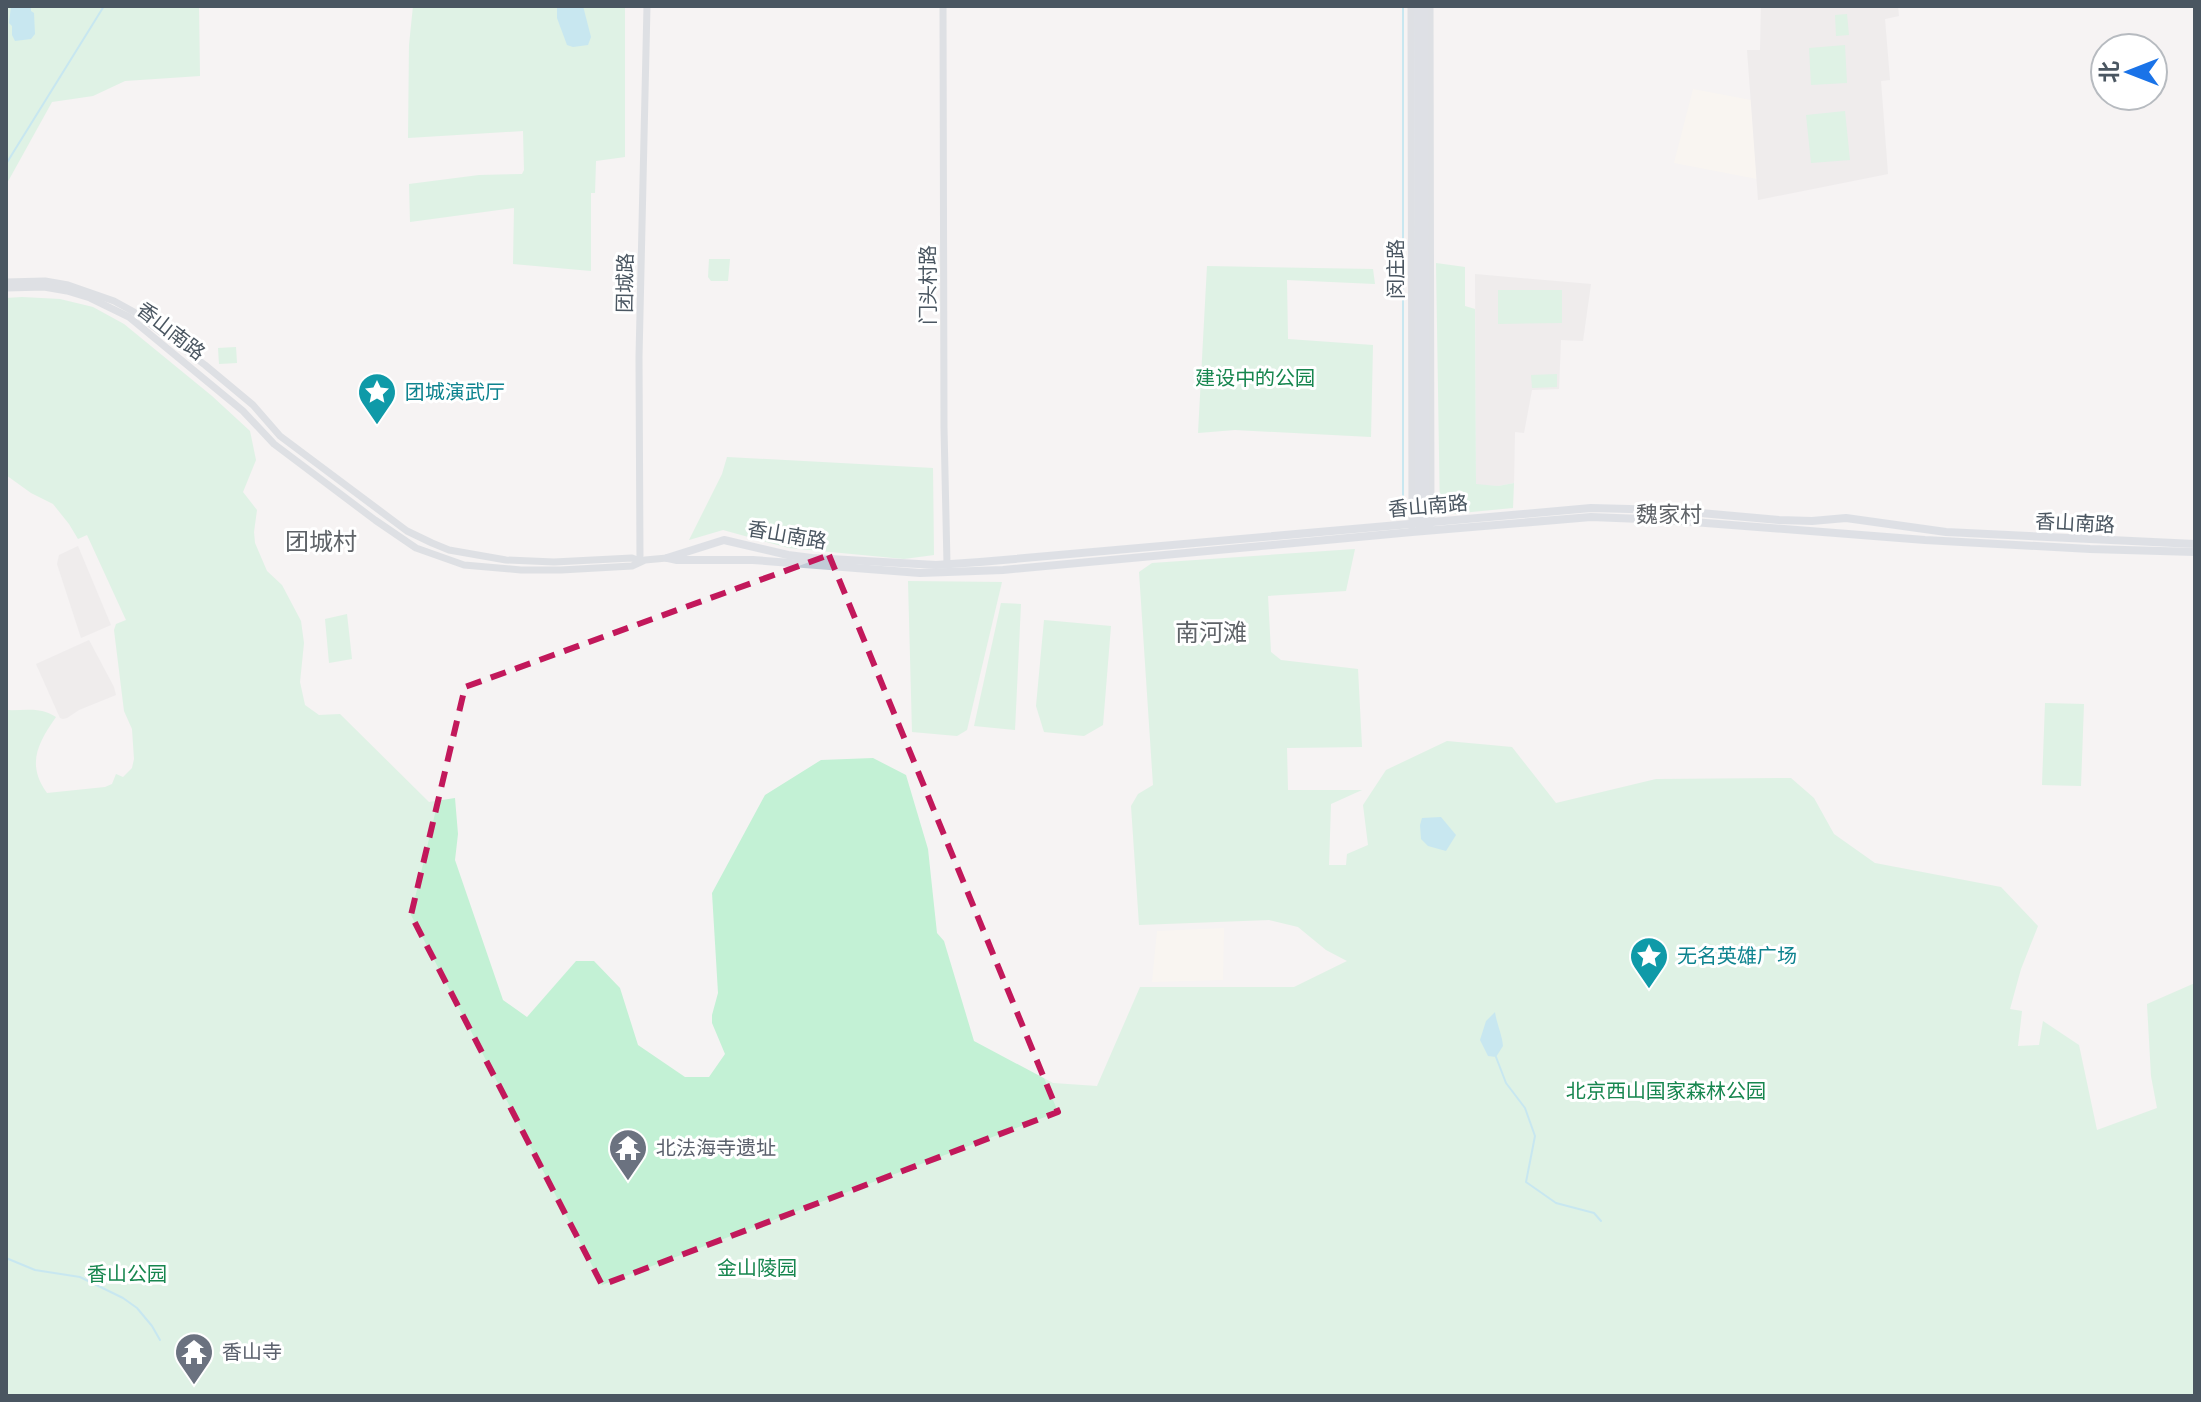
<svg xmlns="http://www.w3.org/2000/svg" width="2201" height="1402" font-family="'Open Sans','Noto Sans SC',sans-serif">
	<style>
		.commercial { fill: #fdf9ef }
		.education { fill: #e6e4e5 }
		.green { fill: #c3f1d5 }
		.water { fill: #90daee }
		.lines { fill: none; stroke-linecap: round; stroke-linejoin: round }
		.stream { stroke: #90daee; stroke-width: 2 }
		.tertiary { stroke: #c1cad2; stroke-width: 7 }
		.secondary { stroke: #c1cbd6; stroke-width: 8 }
		.marked { fill: none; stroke: #c2185b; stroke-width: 6; stroke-dasharray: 16 10; stroke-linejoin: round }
		.labels { text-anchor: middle; stroke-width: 6; stroke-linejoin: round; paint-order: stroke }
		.street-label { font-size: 20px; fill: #4a5661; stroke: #fff }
		.park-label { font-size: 20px; fill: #17864f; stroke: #fff }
		.culture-label { font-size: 20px; fill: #0d838f; stroke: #fff; text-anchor: start }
		.worship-label { font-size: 20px; fill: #5b616d; stroke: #fff; text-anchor: start }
		.neighbourhood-label { font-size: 22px; fill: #5f6368; stroke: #fff }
		.quarter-label { font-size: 24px; fill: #5f6368; stroke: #fff }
	</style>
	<rect width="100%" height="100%" fill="#f5f3f3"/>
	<!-- commercial -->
	<g class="commercial">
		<polygon points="1693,89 1751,100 1757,179 1674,163"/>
		<polygon points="1224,928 1223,980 1152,982 1157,931"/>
	</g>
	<!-- education -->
	<g class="education">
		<polygon points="1761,6 1898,6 1899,16 1885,19 1890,80 1881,81 1888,174 1758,200 1747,50 1760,50"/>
		<polygon points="1475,274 1591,284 1583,341 1561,340 1559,389 1532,390 1524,433 1515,432 1514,483 1498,486 1476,485"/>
		<polygon points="78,546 111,625 81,638 57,564 59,555"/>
		<polygon points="89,640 114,687 116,695 79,710 67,718 63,719 60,718 36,664"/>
	</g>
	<!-- green -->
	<g class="green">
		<polygon points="6,6 199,6 200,76 125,81 93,96 52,102 6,185"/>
		<polygon points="413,6 625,6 625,157 596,161 595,193 591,193 591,271 513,264 514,208 410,222 409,184 479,175 522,174 524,170 523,131 408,138 409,45"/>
		<polygon points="1847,14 1849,35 1836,36 1835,15"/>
		<polygon points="1845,45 1847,83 1811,85 1809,48"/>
		<polygon points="1845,111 1850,160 1811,163 1806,115"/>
		<polygon points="709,259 730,259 728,281 711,281 708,277"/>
		<polygon points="1436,263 1465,267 1465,306 1475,309 1476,484 1498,486 1514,483 1513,508 1440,515"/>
		<polygon points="1207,266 1373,269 1375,284 1287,280 1288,339 1373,345 1371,437 1235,430 1198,433"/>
		<polygon points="1498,290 1562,290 1562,323 1498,324"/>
		<path d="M 22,297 L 60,299 L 93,307 L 124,324 L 212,396 L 250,431 L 256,460 L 243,492 L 257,510 L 254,532 L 255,543 L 267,571 L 282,585 L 301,621 L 304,643 L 300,682 L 305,705 L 319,715 L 340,714 L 429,802 L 455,798 L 458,834 L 455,860 L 503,1000 L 527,1017 L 576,961 L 594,961 L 620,988 L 638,1045 L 685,1077 L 709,1077 L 725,1054 L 712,1023 L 712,1015 L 718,993 L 712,893 L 765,795 L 821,760 L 873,758 L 906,775 L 928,849 L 937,933 L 944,941 L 974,1041 L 1053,1083 L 1097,1086 L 1140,987 L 1294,987 L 1347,961 L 1326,950 L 1298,927 L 1269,920 L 1139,925 L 1131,806 L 1138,794 L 1153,785 L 1139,572 L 1152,563 L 1355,549 L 1346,591 L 1268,596 L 1271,652 L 1281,660 L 1358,669 L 1362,747 L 1287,748 L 1288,790 L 1362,790 L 1331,804 L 1329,865 L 1346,865 L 1347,854 L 1368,845 L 1363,805 L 1386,770 L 1447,741 L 1512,747 L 1556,803 L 1656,779 L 1791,778 L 1814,798 L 1834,834 L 1875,863 L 2001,887 L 2038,926 L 2021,969 L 2010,1009 L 2022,1011 L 2018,1046 L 2039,1045 L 2043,1021 L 2079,1045 L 2097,1130 L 2157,1108 L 2151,1076 L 2147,1004 L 2195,983 L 2195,1396 L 6,1396 L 6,710 C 24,711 39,706 56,717 C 38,743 26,764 47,793 L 105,787 L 112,784 L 116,774 L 123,777 L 132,768 L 134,759 L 132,729 L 124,711 L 114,630 L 116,624 L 126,620 L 87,535 L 78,539 L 69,524 L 53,504 L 31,493 L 6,475 L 6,298 Z"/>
		<polygon points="236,347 237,363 219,364 218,348"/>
		<polygon points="1557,374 1557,387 1532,388 1531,375"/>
		<polygon points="727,457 933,468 934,555 904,559 789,548 723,530 689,540 722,474"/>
		<polygon points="908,581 1002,582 967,730 957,736 912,732"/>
		<polygon points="1001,603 1021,604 1015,730 974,726"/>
		<polygon points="347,614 352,659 329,663 325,619"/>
		<polygon points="1044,620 1111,626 1103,725 1084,736 1044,732 1036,706"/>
		<polygon points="2045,703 2084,704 2081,786 2042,785"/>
	</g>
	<!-- water -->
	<g class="water">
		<polygon points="11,6 31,6 31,11 34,13 35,34 31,39 15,41 12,35 12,26 9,23"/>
		<polygon points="557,6 583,6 591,37 588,45 573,47 567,45 557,18"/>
		<polygon points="1441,817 1456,835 1446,851 1428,846 1421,839 1420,825 1422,818"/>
		<path d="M 1495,1012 C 1497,1025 1502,1034 1503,1046 L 1496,1057 L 1488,1056 L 1480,1040 L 1486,1021 Z"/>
	</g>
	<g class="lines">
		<!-- stream -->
		<g class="stream">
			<polyline points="1403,6 1403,507"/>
			<polyline points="6,164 104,6"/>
			<polyline points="1496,1057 1506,1083 1525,1108 1535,1136 1526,1182 1556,1203 1594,1213 1601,1221"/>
			<polyline points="6,1258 35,1270 80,1277 123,1298 137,1308 152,1326 160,1340"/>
		</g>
		<!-- tertiary -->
		<g class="tertiary">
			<polyline points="943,6 944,428 947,564"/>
			<polyline points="1411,6 1412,528"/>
			<polyline points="1430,6 1431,524"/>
			<polyline points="6,282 45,281 68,285 114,301 134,312 205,365 253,405 280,436 407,531 432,543 449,550 506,560 554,562 632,558 640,561"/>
			<polyline points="6,288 44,287 67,291 90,298 129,317 243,411 274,444 375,520 416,548 464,565 521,570 561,570 632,566 645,560 667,558"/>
			<polyline points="640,561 639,357 647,6"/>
		</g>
		<!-- secondary -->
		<g class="secondary">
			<polyline points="1418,6 1419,525"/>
			<polyline points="1424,6 1425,526"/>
			<polyline points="667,558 724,540 788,555 812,558 936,565 980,562 1591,508 1667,510 1779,520 1812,521 1846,518 1946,532 2195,544"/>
			<polyline points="668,558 677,560 753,560 920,573 1003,570 1412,532 1591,517 1667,520 1925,540 2090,549 2195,552"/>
		</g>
	</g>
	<!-- marked area -->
	<path d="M0 0H2201V1402H0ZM 829,555 L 1058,1112 L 602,1285 L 411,915 L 465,687 Z" fill="#f5f3f3" fill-opacity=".55" fill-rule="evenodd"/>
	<path class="marked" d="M 829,555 L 1058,1112 L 602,1285 L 411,915 L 465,687 Z"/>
	<!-- icons -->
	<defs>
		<g id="sight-pin" transform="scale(2)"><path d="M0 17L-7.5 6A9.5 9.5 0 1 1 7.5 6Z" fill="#0f9aa8" stroke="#fff"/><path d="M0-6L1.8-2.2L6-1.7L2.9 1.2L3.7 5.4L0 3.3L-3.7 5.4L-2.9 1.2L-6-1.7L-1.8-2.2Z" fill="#fff"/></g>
		<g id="temple-pin" transform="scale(2)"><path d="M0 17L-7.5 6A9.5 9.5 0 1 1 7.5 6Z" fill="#6b7280" stroke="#fff"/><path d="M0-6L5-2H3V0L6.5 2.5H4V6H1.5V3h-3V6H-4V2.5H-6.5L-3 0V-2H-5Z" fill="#fff"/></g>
	</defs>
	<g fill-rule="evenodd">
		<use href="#sight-pin" x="377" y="392"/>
		<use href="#sight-pin" x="1649" y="956"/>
		<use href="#temple-pin" x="628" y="1148"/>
		<use href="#temple-pin" x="194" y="1352"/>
	</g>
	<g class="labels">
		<!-- street labels -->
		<g class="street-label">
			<text transform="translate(1396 269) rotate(-90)" y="7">闵庄路</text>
			<text transform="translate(625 283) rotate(-89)" y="7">团城路</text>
			<text transform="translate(928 285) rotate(-90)" y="7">门头村路</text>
			<text transform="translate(171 331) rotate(38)" y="7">香山南路</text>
			<text transform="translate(1428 506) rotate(-5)" y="7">香山南路</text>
			<text transform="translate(2075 523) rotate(3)" y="7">香山南路</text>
			<text transform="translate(787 535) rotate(10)" y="7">香山南路</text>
		</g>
		<!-- park labels -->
		<g class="park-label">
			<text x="1255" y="385">建设中的公园</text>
			<text x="1666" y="1098">北京西山国家森林公园</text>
			<text x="757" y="1275">金山陵园</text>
			<text x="127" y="1281">香山公园</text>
		</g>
		<!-- culture labels -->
		<g class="culture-label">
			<text x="405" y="399">团城演武厅</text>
			<text x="1677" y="963">无名英雄广场</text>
		</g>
		<!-- worship labels -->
		<g class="worship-label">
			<text x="656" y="1155">北法海寺遗址</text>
			<text x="222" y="1359">香山寺</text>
		</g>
		<!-- neighbourhood labels -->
		<g class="neighbourhood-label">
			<text x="1669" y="522">魏家村</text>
		</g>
		<!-- quarter labels -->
		<g class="quarter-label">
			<text x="321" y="550">团城村</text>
			<text x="1211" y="641">南河滩</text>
		</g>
	</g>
	<!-- border -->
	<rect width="2201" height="1402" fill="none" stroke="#4a5661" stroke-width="16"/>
	<!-- north arrow -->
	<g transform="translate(2129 72) rotate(270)"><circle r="38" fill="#ffffff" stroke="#b7bbc0" stroke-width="2"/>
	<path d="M0-6L14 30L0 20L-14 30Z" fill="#1a73e8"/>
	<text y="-12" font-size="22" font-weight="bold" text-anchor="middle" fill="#4a5661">北</text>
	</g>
</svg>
